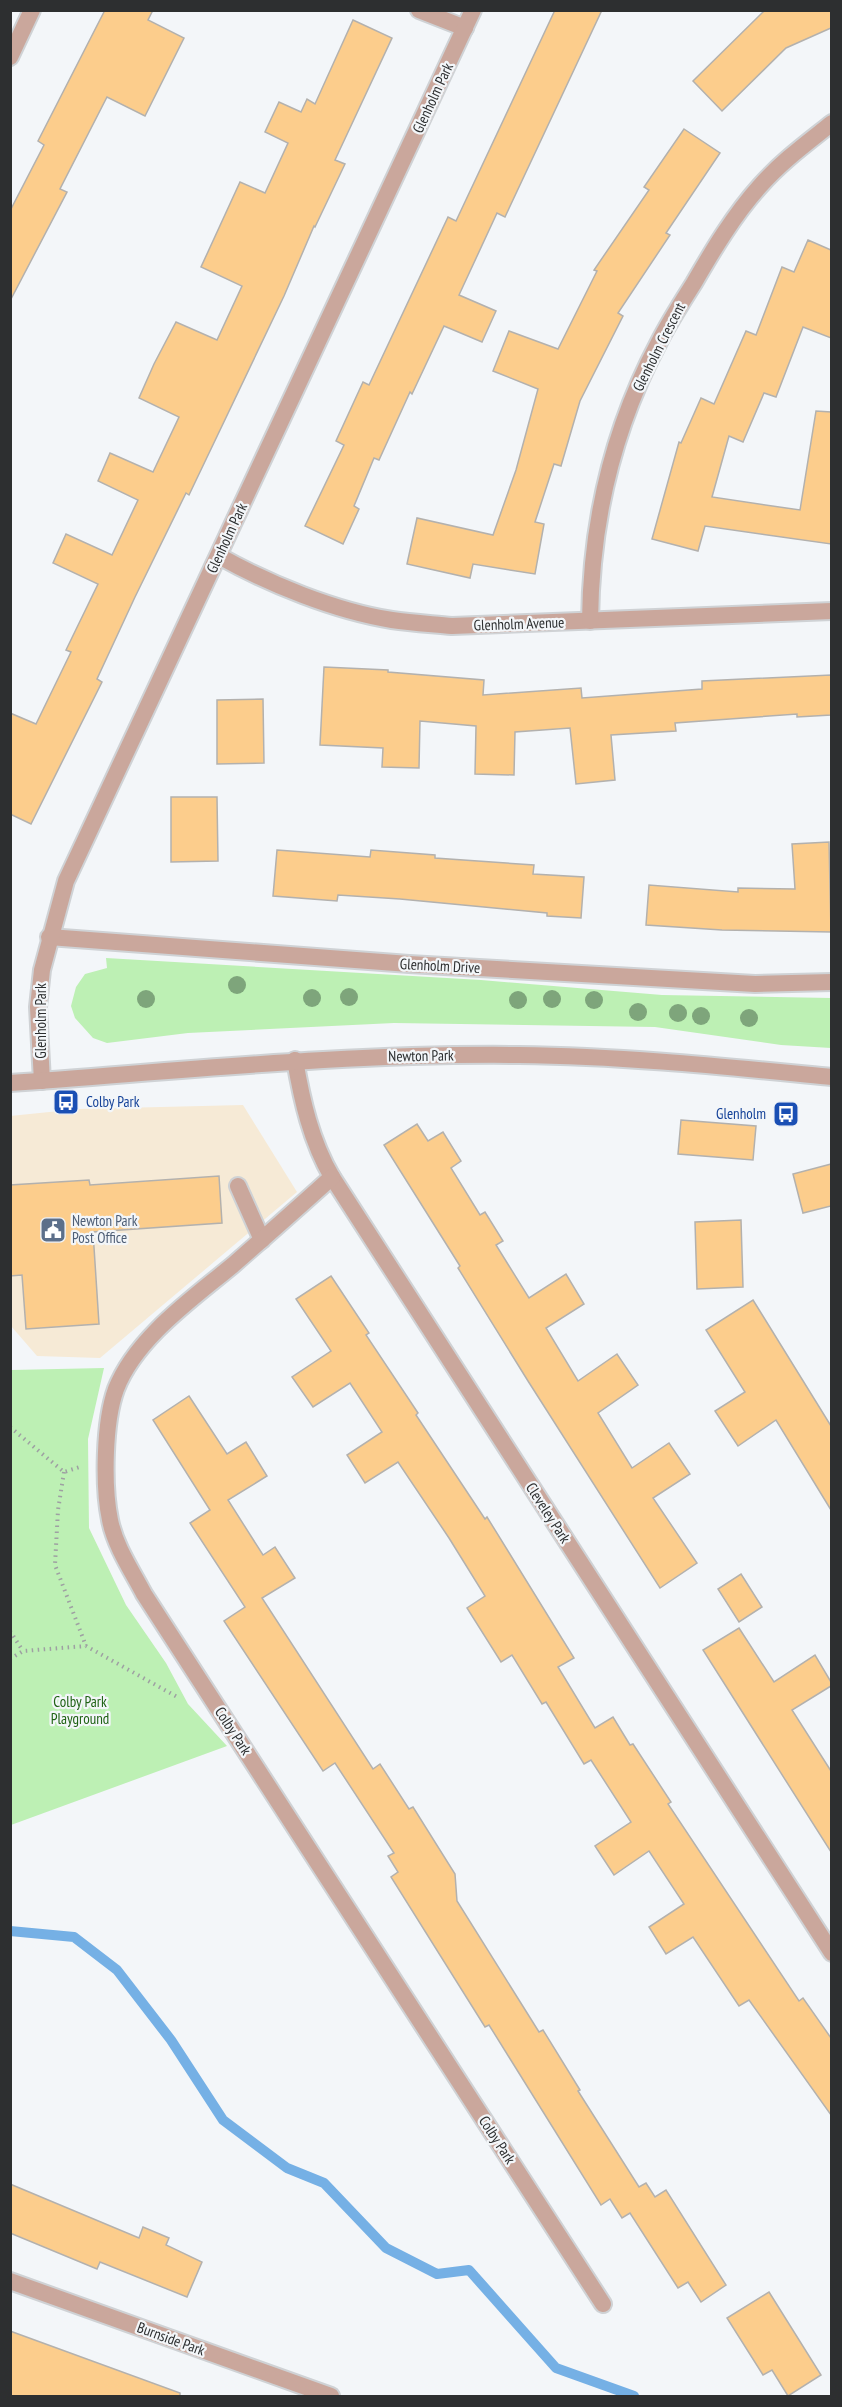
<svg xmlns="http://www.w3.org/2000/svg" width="842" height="2407" font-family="'PT Sans Narrow',sans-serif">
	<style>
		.commercial { fill: #f6ead6 }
		.green { fill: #bdf0b4 }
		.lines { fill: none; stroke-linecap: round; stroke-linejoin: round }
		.stream { stroke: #75b0e5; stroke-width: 10 }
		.building { fill: #fccd8c; stroke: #b3b1ae; stroke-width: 1.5 }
		.service-casing { stroke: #cfd2d5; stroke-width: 20 }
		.minor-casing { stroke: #cfd2d5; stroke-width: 20 }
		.tertiary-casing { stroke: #cfd2d5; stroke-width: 20 }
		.path { stroke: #9ea0a2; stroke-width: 4; stroke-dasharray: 1.5 4.5; stroke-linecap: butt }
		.service { stroke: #caa79c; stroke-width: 16 }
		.minor { stroke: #caa79c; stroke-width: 16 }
		.tertiary { stroke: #caa79c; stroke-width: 16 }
		.tree { fill: #7ea57b }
		.labels { text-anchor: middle; stroke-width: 4.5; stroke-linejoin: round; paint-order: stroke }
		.street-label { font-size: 15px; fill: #2d2f30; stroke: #f3f6f9 }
		.transit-label { font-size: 15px; fill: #164399; stroke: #f3f6f9; text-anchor: start }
		.service-label { font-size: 15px; fill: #4e5e75; stroke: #f3f6f9; text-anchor: start }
		.park-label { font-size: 15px; fill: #1f6214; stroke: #f3f6f9 }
	</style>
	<rect width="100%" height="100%" fill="#f3f6f9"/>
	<!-- commercial -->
	<polygon class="commercial" points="243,1105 297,1192 100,1358 37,1356 11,1326 10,1116 79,1109"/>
	<!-- green -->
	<g class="green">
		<polygon points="106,958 481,980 662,995 831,998 831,1048 781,1045 655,1027 394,1023 188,1033 107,1043 93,1038 75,1018 71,1006 76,987 85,974 107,968"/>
		<polygon points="104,1368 88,1439 89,1528 126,1605 166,1663 188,1704 227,1746 11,1825 11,1370"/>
	</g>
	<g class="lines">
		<!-- stream -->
		<polyline class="stream" points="10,1931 74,1937 117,1970 171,2040 223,2120 287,2168 324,2183 386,2248 437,2274 469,2270 556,2368 634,2396"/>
	</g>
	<!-- building -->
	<g class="building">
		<polygon points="105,10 153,10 148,20 184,38 145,116 107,97 60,189 67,192 10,301 10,211 44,145 38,141"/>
		<polygon points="555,10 602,10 505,217 497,213 459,295 496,311 482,342 444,326 412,394 410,392 379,460 374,458 354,506 359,509 343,544 305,526 344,445 336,441 363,382 369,385 448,217 456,221"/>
		<polygon points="765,10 831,10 831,28 786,48 722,111 693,81"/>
		<polygon points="353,20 392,38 335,160 345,164 315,227 314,226 284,296 189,495 186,493 135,597 97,679 102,682 31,824 10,814 10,713 36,724 71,652 66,650 98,584 53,563 66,534 112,555 138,500 98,481 110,453 153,472 179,417 139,398 154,364 176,322 217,340 242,286 201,267 240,182 265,193 288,143 265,132 279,102 301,112 307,99 315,104"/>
		<polygon points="684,129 720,153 666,233 670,235 618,313 623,316 580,401 561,466 554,464 535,522 544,524 535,574 473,564 470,578 407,564 417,518 493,535 516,470 538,389 493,371 509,331 558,349 597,271 594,270 649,190 644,187"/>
		<polygon points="808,240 831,250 831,338 803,327 776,397 764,393 743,442 729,436 712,497 800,510 816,411 831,412 831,544 705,526 698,551 652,539 679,442 681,443 701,398 714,404 746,331 756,335 782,267 794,272"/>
		<polygon points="324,667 388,670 388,672 484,680 483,695 581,688 582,698 702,689 702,681 831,675 831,715 797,717 797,714 675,723 676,731 611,735 615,780 576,784 570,728 515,732 514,775 475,774 476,726 420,721 419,768 382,767 383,748 320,745"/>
		<polygon points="263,699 264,763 217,764 217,700"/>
		<polygon points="171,797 217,797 218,861 171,862"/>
		<polygon points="829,842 831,932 722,930 646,925 649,885 738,892 738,888 795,889 792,844"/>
		<polygon points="277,850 370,857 371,850 435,855 435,858 534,865 533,874 584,877 581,918 547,916 547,913 400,899 338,895 337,901 273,896"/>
		<polygon points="681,1120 756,1126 753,1160 678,1154"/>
		<polygon points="417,1124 428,1141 443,1132 461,1161 451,1168 480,1215 485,1212 503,1241 496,1245 529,1298 566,1274 584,1304 546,1328 578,1381 617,1354 638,1385 598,1413 632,1468 669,1443 690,1474 653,1498 697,1563 660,1588 528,1381 458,1268 460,1266 384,1145"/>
		<polygon points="831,1164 831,1206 803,1213 793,1174"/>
		<polygon points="219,1176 222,1223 93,1232 99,1324 26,1329 22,1275 10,1276 10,1185 89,1180 90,1185"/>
		<polygon points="741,1220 743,1287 697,1289 695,1222"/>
		<polygon points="331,1276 369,1333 366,1335 418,1413 416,1415 485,1519 487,1517 574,1658 558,1667 595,1728 613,1717 630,1745 633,1744 671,1802 668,1804 799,2001 803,1998 831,2038 831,2115 749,2000 739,2006 693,1937 666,1954 649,1927 684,1904 649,1851 614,1875 595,1846 631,1822 591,1760 584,1764 546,1702 542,1704 512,1655 501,1662 467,1608 485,1596 449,1538 398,1462 365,1483 347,1455 382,1432 350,1383 313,1407 292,1377 331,1351 296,1299"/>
		<polygon points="753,1300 831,1426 831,1510 776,1420 738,1446 715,1411 745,1392 706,1330"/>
		<polygon points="189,1396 227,1454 246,1442 267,1476 228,1500 263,1555 275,1547 295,1578 262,1598 373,1769 380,1764 409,1809 413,1807 455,1874 457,1901 539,2032 543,2030 580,2090 578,2091 639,2187 646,2183 655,2197 666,2190 726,2285 701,2302 688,2282 678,2288 630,2213 622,2218 610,2199 601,2205 489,2025 485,2027 391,1877 398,1872 388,1856 394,1853 335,1763 323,1771 224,1621 245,1607 190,1523 210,1510 153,1420"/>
		<polygon points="741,1574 762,1607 739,1622 718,1589"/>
		<polygon points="739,1628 774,1682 815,1655 831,1682 831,1686 792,1710 831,1771 831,1852 703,1650"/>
		<polygon points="10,2184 139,2238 143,2227 169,2238 166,2245 202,2262 187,2297 100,2262 97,2269 10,2233"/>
		<polygon points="769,2292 821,2375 788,2396 772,2370 763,2375 727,2318"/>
		<polygon points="10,2331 180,2393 180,2397 10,2397"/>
	</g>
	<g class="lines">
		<!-- service casing -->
		<g class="service-casing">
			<polyline id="service" points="238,1186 262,1240"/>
		</g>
		<!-- minor casing -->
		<g class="minor-casing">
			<g id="minor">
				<polyline points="419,10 465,28"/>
				<polyline points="10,57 32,10"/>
				<path d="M 219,556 C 269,584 335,611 392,620 C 412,623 432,624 452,626 L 832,611"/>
				<path d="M 590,621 C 591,523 613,428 659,342 C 669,322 682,302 694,283 C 713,250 734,215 760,186 C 781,162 807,143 832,123"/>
				<polyline points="49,937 409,964 755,984 832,982"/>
				<path d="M 295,1060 C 302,1101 311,1141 332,1177 L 832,1953"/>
				<polyline points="42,1081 38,1007 42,970 66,881 473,10"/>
				<path d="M 332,1177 C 299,1207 266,1236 233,1265 C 192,1299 136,1338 116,1389 C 104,1422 103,1486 110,1520 C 115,1546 132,1571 144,1594 L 603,2304"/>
				<polyline points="10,2281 331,2396"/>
			</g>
		</g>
		<!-- tertiary casing -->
		<g class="tertiary-casing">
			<path id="tertiary" d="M 10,1083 C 180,1071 348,1053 519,1055 C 623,1056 728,1067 832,1077"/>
		</g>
		<!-- path -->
		<g class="path">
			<polyline points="10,1427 64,1472 80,1467"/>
			<polyline points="64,1472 58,1510 55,1565 86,1646"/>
			<polyline points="10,1631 23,1651"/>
			<polyline points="10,1659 23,1651 86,1646 179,1698"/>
		</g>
		<!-- service -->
		<use href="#service" class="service"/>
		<!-- minor -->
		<use href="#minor" class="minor"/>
		<!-- tertiary -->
		<use href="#tertiary" class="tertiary"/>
	</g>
	<!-- trees -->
	<g class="tree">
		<circle cx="237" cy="985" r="9"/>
		<circle cx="349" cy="997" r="9"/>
		<circle cx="312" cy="998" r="9"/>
		<circle cx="146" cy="999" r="9"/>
		<circle cx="552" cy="999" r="9"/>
		<circle cx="518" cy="1000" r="9"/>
		<circle cx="594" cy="1000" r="9"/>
		<circle cx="638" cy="1012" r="9"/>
		<circle cx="678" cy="1013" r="9"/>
		<circle cx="701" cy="1016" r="9"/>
		<circle cx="749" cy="1018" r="9"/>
	</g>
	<!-- icons -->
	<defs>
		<g id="bus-square" transform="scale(1.35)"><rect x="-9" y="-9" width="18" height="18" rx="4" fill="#1a4fb4" stroke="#f3f6f9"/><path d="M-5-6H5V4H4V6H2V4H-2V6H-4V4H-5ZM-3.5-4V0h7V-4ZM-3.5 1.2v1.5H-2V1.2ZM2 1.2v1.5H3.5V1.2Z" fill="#fff"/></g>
		<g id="civic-square" transform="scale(1.35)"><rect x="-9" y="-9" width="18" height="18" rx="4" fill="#5c6f8a" stroke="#f3f6f9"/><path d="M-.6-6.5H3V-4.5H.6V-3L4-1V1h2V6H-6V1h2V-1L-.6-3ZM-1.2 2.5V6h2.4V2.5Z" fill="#fff"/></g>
	</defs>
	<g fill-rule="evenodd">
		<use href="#bus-square" x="66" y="1102"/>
		<use href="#bus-square" x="786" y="1114"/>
		<use href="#civic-square" x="53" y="1230"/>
	</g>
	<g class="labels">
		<!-- street labels -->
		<g class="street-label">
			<text transform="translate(433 98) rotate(-65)" y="5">Glenholm Park</text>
			<text transform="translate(659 347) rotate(-63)" y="5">Glenholm Crescent</text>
			<text transform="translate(227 538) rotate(-65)" y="5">Glenholm Park</text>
			<text transform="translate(519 624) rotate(-2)" y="5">Glenholm Avenue</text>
			<text transform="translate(440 966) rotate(3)" y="5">Glenholm Drive</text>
			<text transform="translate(41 1021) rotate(-90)" y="5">Glenholm Park</text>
			<text transform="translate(421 1056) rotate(-1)" y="5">Newton Park</text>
			<text transform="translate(548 1513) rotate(57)" y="5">Cleveley Park</text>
			<text transform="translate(233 1731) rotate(57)" y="5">Colby Park</text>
			<text transform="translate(497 2140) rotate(57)" y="5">Colby Park</text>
			<text transform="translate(171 2339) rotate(20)" y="5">Burnside Park</text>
		</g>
		<!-- transit labels -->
		<g class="transit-label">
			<text x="86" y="1107">Colby Park</text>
			<text x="766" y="1119" text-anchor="end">Glenholm</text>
		</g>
		<!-- service labels -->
		<g class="service-label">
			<text x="72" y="1226">Newton Park<tspan x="72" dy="17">Post Office</tspan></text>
		</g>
		<!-- park labels -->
		<g class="park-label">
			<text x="80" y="1707">Colby Park<tspan x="80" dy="17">Playground</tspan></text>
		</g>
	</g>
	<!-- border -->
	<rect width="842" height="2407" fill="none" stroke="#2d2f30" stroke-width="24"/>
</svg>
